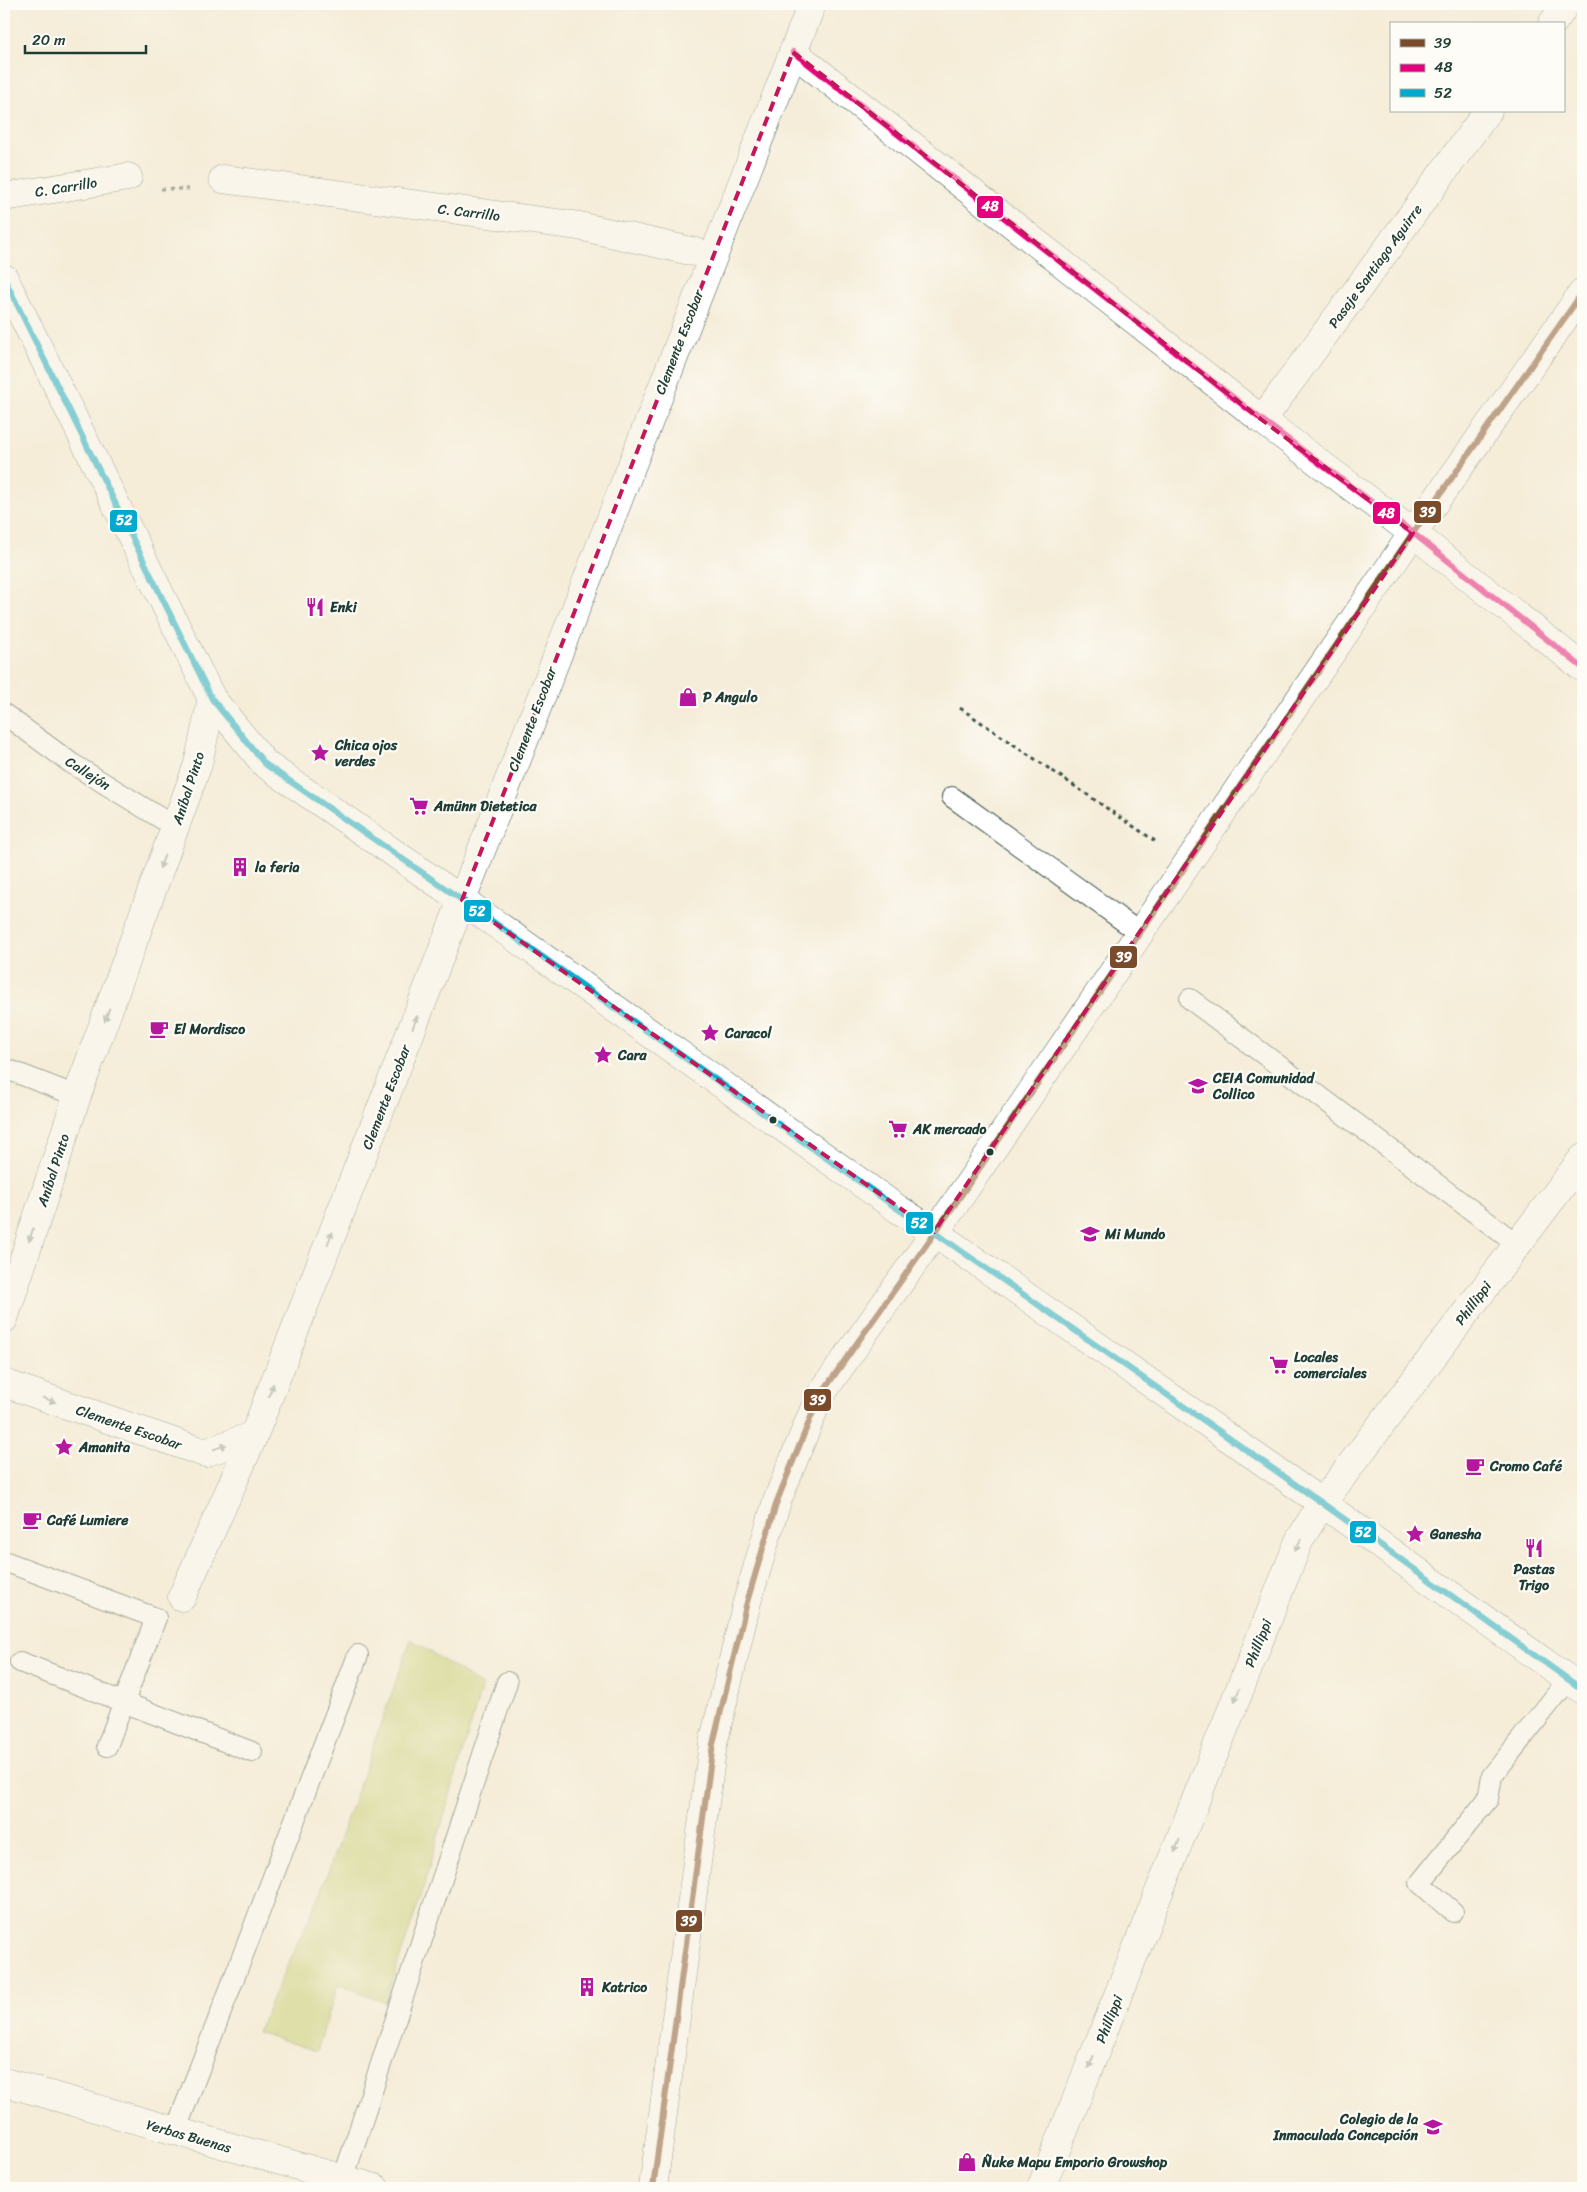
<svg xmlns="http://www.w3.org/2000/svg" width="1587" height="2192" font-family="Sriracha,sans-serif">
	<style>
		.green { fill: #c2cf70; stroke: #708652 }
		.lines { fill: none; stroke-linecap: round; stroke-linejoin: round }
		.service-casing { stroke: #3f574d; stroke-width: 22 }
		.minor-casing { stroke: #3f574d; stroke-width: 29 }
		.tertiary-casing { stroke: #3f574d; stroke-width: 29 }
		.secondary-casing { stroke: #3f574d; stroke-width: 29 }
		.path { stroke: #3f574d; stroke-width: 3; stroke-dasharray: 4 4; stroke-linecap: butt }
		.service { stroke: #fff; stroke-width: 20 }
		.minor { stroke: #fff; stroke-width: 28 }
		.tertiary { stroke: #fff; stroke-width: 28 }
		.secondary { stroke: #fff; stroke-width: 28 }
		.bus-1-casing { stroke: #fdfcf7; stroke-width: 10 }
		.bus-2-casing { stroke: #fdfcf7; stroke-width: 10 }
		.bus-3-casing { stroke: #fdfcf7; stroke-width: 10 }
		.bus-1 { stroke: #7a4b2a; stroke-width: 6 }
		.bus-2 { stroke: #e5007d; stroke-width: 6 }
		.bus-3 { stroke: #00a9ce; stroke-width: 6 }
		.oneway { fill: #8f9e9a }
		.marked { fill: none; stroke: #c2185b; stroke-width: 4; stroke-dasharray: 10 6; stroke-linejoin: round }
		.bus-dot { fill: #1f3d34; stroke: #fdfcf7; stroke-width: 2 }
		.labels { text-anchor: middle; stroke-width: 4.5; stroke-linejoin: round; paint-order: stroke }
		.street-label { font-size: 14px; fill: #1f3d34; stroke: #fdfcf7 }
		.poi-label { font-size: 14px; font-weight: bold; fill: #1f3d34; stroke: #fdfcf7; text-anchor: start }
		.line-badge { stroke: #fdfcf7; stroke-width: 2 }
		.badge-label { font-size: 14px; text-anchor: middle; font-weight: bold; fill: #fff }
	</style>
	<rect width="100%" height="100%" fill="#fdfcf7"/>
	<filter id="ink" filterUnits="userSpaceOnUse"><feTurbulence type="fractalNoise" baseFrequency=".02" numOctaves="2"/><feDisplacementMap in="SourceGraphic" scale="10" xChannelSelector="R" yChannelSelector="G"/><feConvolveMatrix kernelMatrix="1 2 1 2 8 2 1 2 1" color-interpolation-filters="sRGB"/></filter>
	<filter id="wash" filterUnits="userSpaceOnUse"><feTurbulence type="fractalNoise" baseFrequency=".0096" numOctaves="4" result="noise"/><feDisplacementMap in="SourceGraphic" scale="20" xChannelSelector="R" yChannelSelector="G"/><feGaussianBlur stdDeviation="1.12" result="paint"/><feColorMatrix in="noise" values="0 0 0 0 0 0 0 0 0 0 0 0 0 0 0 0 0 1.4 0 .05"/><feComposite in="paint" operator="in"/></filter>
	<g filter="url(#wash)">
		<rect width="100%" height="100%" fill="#f5edd9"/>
		<!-- green -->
		<polygon class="green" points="411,1639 482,1686 419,1902 385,2002 338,1984 317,2051 257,2032 321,1892"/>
	</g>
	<g filter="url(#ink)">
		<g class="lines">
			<!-- service casing -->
			<g class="service-casing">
				<g id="service">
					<polyline points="4,714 71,763 175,827"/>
					<polyline points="952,797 1140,933"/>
					<polyline points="1190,999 1518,1245"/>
					<polyline points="4,1068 77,1096"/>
					<polyline points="4,1561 156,1618 107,1746"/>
					<polyline points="20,1662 252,1752"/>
					<polyline points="1453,1912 1420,1883 1488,1799 1492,1776 1568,1680"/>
					<polyline points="175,2132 358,1655"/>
					<polyline points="343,2179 507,1682"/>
				</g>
			</g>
			<!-- minor casing -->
			<g class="minor-casing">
				<g id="minor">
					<polyline points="1552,24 1566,4"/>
					<polyline points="793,52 1262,420 1413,533 1583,668"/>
					<polyline points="223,179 579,226 713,256"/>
					<polyline points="4,197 128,177"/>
					<polyline points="1262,420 1488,111"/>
					<polyline points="462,900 812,4"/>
					<polyline points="182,1597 254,1435"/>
					<polyline points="4,2082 375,2188"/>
					<polyline points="1041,2188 1299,1541 1322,1503 1583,1158"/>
				</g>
			</g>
			<!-- tertiary casing -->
			<g class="tertiary-casing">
				<g id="tertiary">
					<polyline points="462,900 898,1209 934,1232 1322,1503 1583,1690"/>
					<polyline points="653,2188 713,1744 747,1602 777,1501 819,1397 955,1204 1413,533 1583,292"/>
				</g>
			</g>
			<!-- secondary casing -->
			<g class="secondary-casing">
				<g id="secondary">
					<polyline points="4,278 212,699 265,764 462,900 254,1435 205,1453 4,1383"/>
					<polyline points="4,1319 77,1096 198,764 212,699"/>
				</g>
			</g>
			<!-- path -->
			<g class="path">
				<polyline points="161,189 190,189"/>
				<polyline points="960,708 1158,843"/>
			</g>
			<!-- service -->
			<use href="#service" class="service"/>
			<!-- minor -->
			<use href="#minor" class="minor"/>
			<!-- tertiary -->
			<use href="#tertiary" class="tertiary"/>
			<!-- secondary -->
			<use href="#secondary" class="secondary"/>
			<!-- bus-1 casing -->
			<g class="bus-1-casing">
				<polyline id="bus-1" points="653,2188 713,1744 747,1602 777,1501 819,1397 955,1204 1413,533 1583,292"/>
			</g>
			<!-- bus-2 casing -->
			<g class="bus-2-casing">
				<polyline id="bus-2" points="793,52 1262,420 1413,533 1583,668"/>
			</g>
			<!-- bus-3 casing -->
			<g class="bus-3-casing">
				<polyline id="bus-3" points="4,278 212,699 265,764 462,900 898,1209 934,1232 1322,1503 1583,1690"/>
			</g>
			<!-- bus-1 -->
			<use href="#bus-1" class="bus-1"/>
			<!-- bus-2 -->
			<use href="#bus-2" class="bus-2"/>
			<!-- bus-3 -->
			<use href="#bus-3" class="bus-3"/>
		</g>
		<!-- one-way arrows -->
		<defs><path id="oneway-solid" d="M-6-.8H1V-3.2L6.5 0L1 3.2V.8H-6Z" transform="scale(1.25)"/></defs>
		<g class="oneway">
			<use href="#oneway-solid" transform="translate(162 862) rotate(110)"/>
			<use href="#oneway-solid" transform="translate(107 1015) rotate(110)"/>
			<use href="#oneway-solid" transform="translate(415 1022) rotate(-69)"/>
			<use href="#oneway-solid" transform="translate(31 1235) rotate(108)"/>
			<use href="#oneway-solid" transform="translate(330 1238) rotate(-69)"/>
			<use href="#oneway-solid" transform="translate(271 1390) rotate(-69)"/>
			<use href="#oneway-solid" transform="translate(49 1400) rotate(19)"/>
			<use href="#oneway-solid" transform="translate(220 1447) rotate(-20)"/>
			<use href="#oneway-solid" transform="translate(1298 1545) rotate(115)"/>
			<use href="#oneway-solid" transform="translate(1237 1695) rotate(112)"/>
			<use href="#oneway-solid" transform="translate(1177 1846) rotate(112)"/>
			<use href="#oneway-solid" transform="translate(1091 2062) rotate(112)"/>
		</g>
	</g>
	<!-- marked area -->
	<path d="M0 0H1587V2192H0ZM 793,52 L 1262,420 L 1413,533 L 934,1232 L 462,900 Z" fill="#f5edd9" fill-opacity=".55" fill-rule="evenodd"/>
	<path class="marked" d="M 793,52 L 1262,420 L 1413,533 L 934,1232 L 462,900 Z"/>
	<!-- icons -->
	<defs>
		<g id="restaurant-bare" transform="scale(1.5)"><path d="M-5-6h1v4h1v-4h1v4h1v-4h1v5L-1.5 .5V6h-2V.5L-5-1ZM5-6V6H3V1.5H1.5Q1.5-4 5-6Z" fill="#b5179e" stroke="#fdfcf7" stroke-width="2.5" paint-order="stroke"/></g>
		<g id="shop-bare" transform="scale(1.5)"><path d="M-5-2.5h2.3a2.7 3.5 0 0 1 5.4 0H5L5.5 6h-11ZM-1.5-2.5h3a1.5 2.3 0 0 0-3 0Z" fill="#b5179e" stroke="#fdfcf7" stroke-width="2.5" paint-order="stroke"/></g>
		<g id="sight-bare" transform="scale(1.5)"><path d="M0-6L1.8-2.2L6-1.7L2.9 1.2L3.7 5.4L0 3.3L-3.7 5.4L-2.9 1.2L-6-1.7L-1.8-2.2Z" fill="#b5179e" stroke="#fdfcf7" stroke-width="2.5" paint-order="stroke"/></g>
		<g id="supermarket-bare" transform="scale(1.5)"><path d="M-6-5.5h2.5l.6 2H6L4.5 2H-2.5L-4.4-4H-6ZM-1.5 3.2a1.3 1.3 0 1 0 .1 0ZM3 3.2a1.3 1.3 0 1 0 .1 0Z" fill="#b5179e" stroke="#fdfcf7" stroke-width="2.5" paint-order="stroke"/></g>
		<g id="building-bare" transform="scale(1.5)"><path d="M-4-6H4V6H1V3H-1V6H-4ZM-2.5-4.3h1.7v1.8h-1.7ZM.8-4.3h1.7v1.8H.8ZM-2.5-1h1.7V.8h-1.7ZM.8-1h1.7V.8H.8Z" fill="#b5179e" stroke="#fdfcf7" stroke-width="2.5" paint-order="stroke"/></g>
		<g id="cafe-bare" transform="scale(1.5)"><path d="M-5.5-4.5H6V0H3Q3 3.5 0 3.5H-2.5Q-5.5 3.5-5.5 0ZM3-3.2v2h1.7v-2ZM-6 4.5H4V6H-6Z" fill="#b5179e" stroke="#fdfcf7" stroke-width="2.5" paint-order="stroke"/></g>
		<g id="school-bare" transform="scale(1.5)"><path d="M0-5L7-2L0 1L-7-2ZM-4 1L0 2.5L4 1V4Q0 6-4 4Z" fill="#b5179e" stroke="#fdfcf7" stroke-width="2.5" paint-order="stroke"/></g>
	</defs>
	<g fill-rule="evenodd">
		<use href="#restaurant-bare" x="315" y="607"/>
		<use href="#shop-bare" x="688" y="697"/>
		<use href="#sight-bare" x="320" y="753"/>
		<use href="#supermarket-bare" x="419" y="806"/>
		<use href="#building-bare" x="240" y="867"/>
		<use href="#cafe-bare" x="159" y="1029"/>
		<use href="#sight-bare" x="710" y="1033"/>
		<use href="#sight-bare" x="603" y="1055"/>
		<use href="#school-bare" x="1198" y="1086"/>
		<use href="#supermarket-bare" x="898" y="1129"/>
		<use href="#school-bare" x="1090" y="1234"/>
		<use href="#supermarket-bare" x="1279" y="1365"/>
		<use href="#sight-bare" x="64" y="1447"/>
		<use href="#cafe-bare" x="1475" y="1466"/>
		<use href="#cafe-bare" x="32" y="1520"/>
		<use href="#sight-bare" x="1415" y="1534"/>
		<use href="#restaurant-bare" x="1534" y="1548"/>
		<use href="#building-bare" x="587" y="1987"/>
		<use href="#school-bare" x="1433" y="2127"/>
		<use href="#shop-bare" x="967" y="2162"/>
	</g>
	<!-- markers -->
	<g class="bus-dot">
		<circle cx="773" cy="1120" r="4.5"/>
		<circle cx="990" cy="1152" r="4.5"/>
	</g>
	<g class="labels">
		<!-- street labels -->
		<g class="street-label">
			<text transform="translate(66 187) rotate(-9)" y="5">C. Carrillo</text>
			<text transform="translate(469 212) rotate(7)" y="5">C. Carrillo</text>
			<text transform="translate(1375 266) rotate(-54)" y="5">Pasaje Santiago Aguirre</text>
			<text transform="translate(679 342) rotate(-69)" y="5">Clemente Escobar</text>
			<text transform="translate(532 719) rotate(-69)" y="5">Clemente Escobar</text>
			<text transform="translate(88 773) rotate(32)" y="5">Callejón</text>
			<text transform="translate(188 788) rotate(-72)" y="5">Aníbal Pinto</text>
			<text transform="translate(386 1097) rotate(-69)" y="5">Clemente Escobar</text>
			<text transform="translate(53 1170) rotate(-72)" y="5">Aníbal Pinto</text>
			<text transform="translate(1473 1303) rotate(-53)" y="5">Phillippi</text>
			<text transform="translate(129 1427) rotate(19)" y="5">Clemente Escobar</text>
			<text transform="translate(1258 1643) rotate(-68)" y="5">Phillippi</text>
			<text transform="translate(1109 2019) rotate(-68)" y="5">Phillippi</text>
			<text transform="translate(189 2136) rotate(16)" y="5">Yerbas Buenas</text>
		</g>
		<!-- poi labels -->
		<g class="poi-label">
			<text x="330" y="612">Enki</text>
			<text x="703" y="702">P Angulo</text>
			<text x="335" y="750">Chica ojos<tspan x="335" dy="16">verdes</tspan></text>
			<text x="434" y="811">Amünn Dietetica</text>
			<text x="255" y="872">la feria</text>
			<text x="174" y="1034">El Mordisco</text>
			<text x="725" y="1038">Caracol</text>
			<text x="618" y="1060">Cara</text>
			<text x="1213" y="1083">CEIA Comunidad<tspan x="1213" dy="16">Collico</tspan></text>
			<text x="913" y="1134">AK mercado</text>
			<text x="1105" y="1239">Mi Mundo</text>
			<text x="1294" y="1362">Locales<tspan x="1294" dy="16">comerciales</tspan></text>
			<text x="79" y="1452">Amanita</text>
			<text x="1490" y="1471">Cromo Café</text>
			<text x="47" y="1525">Café Lumiere</text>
			<text x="1430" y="1539">Ganesha</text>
			<text x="1534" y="1574" text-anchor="middle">Pastas<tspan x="1534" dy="16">Trigo</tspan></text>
			<text x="602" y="1992">Katrico</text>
			<text x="1418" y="2124" text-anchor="end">Colegio de la<tspan x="1418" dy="16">Inmaculada Concepción</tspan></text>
			<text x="982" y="2167">Ñuke Mapu Emporio Growshop</text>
		</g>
	</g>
	<g class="line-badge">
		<rect x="976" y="195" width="28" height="24" rx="5" fill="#e5007d"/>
		<rect x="1413" y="500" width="29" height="24" rx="5" fill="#7a4b2a"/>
		<rect x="1372" y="501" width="29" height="24" rx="5" fill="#e5007d"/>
		<rect x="109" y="509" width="29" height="24" rx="5" fill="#00a9ce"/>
		<rect x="463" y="899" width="29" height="24" rx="5" fill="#00a9ce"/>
		<rect x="1109" y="945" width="29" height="24" rx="5" fill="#7a4b2a"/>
		<rect x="905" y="1211" width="29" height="24" rx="5" fill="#00a9ce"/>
		<rect x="803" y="1388" width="29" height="24" rx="5" fill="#7a4b2a"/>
		<rect x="1349" y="1520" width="28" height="24" rx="5" fill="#00a9ce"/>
		<rect x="675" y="1909" width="28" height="24" rx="5" fill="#7a4b2a"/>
	</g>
	<g class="badge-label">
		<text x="990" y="211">48</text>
		<text x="1428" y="517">39</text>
		<text x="1386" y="518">48</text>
		<text x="124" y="525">52</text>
		<text x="477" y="916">52</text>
		<text x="1124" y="962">39</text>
		<text x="919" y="1228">52</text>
		<text x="818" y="1405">39</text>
		<text x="1363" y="1537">52</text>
		<text x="689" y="1926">39</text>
	</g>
	<!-- margin -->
	<rect width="1587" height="2192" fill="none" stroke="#fdfcf7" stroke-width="20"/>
	<!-- legend -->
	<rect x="1390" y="22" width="175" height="90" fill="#fdfcf7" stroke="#a4b0a9"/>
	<rect x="1400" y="39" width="25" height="8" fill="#7a4b2a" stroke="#a4b0a9"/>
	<text x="1434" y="48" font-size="15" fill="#1f3d34">39</text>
	<rect x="1400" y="64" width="25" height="8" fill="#e5007d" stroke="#a4b0a9"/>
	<text x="1434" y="72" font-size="15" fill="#1f3d34">48</text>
	<rect x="1400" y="89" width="25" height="8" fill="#00a9ce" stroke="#a4b0a9"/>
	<text x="1434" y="98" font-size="15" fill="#1f3d34">52</text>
	<!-- scale -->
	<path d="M25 45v8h121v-8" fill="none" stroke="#1f3d34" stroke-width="2.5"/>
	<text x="32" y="45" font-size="15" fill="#1f3d34" stroke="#fdfcf7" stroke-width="4" paint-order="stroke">20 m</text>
</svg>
